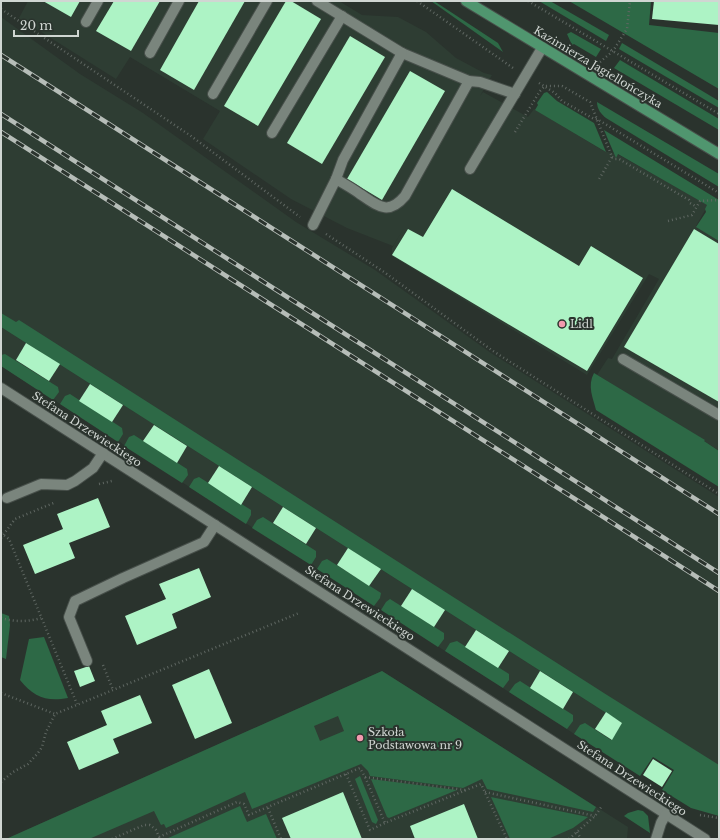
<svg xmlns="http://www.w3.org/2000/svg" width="720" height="840" font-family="'Libre Baskerville',serif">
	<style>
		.built { fill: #2e3d33 }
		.green { fill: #2d6946; fill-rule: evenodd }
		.building { fill: #adf3c5 }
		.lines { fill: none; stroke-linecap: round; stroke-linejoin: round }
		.minor-casing { stroke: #474f4a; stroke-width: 12 }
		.major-casing { stroke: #474f4a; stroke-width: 12 }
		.path { stroke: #5f6762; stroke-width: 2.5; stroke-dasharray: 1 3; stroke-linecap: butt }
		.minor { stroke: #7a857d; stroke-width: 10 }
		.major { stroke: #50966f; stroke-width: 10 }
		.rail-casing { stroke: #b6bdb8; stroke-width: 4.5 }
		.rail { stroke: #2a332d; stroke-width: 3; stroke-dasharray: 9; stroke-linecap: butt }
		.poi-dot { fill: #f29aae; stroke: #2a332d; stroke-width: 1.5 }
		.labels { text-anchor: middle; stroke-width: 4; stroke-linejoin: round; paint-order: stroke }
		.street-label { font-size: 11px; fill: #d0d6d2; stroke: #2a332d }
		.poi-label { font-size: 11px; fill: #d0d6d2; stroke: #2a332d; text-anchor: start }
	</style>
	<rect width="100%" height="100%" fill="#2a332d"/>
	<!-- built -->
	<g class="built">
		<polygon points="28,1 339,1 362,15 398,17 426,32 456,58 484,73 492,75 480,96 483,92 528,117 534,109 604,151 617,154 708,205 696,226 719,240 719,451 704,441 704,440 597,375 608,358 612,359 659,279 649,274 587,375 392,256 392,248 404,228 393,246 347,228 291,199 203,139 220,111 130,57 116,79 19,18"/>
		<polygon points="1,17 80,74 143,113 296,222 375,270 491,353 719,497 719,779 1,318"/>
		<polygon points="1,327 622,723 604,753 1,366"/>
		<polygon points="382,671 628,827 627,839 6,839"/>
	</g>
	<!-- green -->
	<g class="green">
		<polygon points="431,1 434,1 498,43 503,52"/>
		<polygon points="539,1 550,1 609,35 606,41"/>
		<polygon points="569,1 651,1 649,25 719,33 719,89"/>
		<polygon points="571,32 601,49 596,57 574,44 572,45 567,34"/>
		<polygon points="622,43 719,101 719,108 619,49"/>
		<polygon points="620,60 719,119 719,130 614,68"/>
		<polygon points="547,92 557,101 594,123 606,152 535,110 538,105 537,103 544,93"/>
		<path d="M 597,102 L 719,174 L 719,187 L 606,118 C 601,114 597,109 597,102 Z"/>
		<polygon points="604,130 719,200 719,241 696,227 706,212 705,209 707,205 618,154 616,158"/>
		<polygon points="1,313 16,322 19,320 607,695 719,765 719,816 691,808 662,790 674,770 653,757 640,776 574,734 580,725 585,723 611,740 622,723 1,327"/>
		<polygon points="5,354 58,387 59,392 53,400 1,366 1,355"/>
		<path d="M 594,373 L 705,440 L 704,441 L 719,451 L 719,487 L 596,410 C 593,398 587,386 594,373 Z"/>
		<polygon points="70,394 122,428 123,434 118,442 60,404 65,396"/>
		<polygon points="134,435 187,469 188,475 182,483 124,446 129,437"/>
		<polygon points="199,477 251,510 251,515 246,524 189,487 194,479"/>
		<polygon points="263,517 316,551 316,557 311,565 252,528 257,520"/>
		<polygon points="327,559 381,593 380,598 374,606 317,569 322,561"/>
		<polygon points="390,599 444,633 444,639 438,647 381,610 386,602"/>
		<polygon points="1,613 9,616 10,625 6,659 1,657"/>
		<path d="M 44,637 L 68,698 C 46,702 34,697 20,680 L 29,639 Z"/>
		<polygon points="457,641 509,674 509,680 503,688 445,651 450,643"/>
		<path d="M 382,671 L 596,807 L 593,812 L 487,789 L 482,779 L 463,788 L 370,776 L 368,771 L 361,764 L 252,809 L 245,792 L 166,828 L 164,824 L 161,825 L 154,811 L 89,839 L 6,839 ZM 338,716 L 344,731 L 320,741 L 314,726 Z"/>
		<polygon points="520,681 573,715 573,721 567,729 509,692 515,684"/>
		<polygon points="360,776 378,820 376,824 372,822 355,779"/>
		<polygon points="371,779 457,790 389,818 387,817"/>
		<polygon points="491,797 588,817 573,828 548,839 510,839"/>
		<polygon points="240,806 247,822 266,814 277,839 166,839"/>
		<polygon points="638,810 643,811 648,816 650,833 624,816 628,813"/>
	</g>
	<!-- building -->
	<g class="building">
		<polygon points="43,1 80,1 71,17"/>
		<polygon points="114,1 160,1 131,51 96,31"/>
		<polygon points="199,1 245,1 194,90 160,70"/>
		<polygon points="286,1 291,1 321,19 258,126 224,106"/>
		<polygon points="654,1 719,1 719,25 652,19"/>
		<polygon points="350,36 385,57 322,164 287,143"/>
		<polygon points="410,71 445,91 382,200 347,179"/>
		<polygon points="452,189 579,266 591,246 643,278 587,371 392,255 408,229 423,237"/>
		<polygon points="694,229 719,244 719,402 624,347"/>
		<polygon points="26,343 60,364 49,381 16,360"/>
		<polygon points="90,384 123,405 112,422 79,401"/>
		<polygon points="154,425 187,446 177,463 143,441"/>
		<polygon points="219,466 252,487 241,505 208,483"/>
		<polygon points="98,498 110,527 69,543 75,558 35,574 23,545 63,529 57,514"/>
		<polygon points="283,507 316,528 306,544 273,523"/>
		<polygon points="348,548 381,569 369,586 337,565"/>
		<polygon points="199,568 211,597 172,614 177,628 137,645 125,616 166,599 159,584"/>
		<polygon points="412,589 445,610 434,627 401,606"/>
		<polygon points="476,630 509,651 498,668 465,647"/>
		<polygon points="89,666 95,681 80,687 74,671"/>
		<polygon points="209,669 232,723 195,739 172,685"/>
		<polygon points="540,671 573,692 563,709 530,688"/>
		<polygon points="140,695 152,723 113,739 119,753 79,770 67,742 107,725 101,711"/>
		<polygon points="606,712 622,723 612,740 595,729"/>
		<polygon points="653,759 672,771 662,787 643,775"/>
		<polygon points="343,792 362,839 291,839 282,818"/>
		<polygon points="464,804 478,839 415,839 410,826"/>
	</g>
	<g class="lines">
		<!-- minor casing -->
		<g class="minor-casing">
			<g id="minor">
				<polyline points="317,1 402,53 469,81 480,82 515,94"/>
				<polyline points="86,22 98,1"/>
				<polyline points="150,53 179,1"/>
				<polyline points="213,94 267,1"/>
				<polyline points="272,133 342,16"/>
				<polyline points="470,169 542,48"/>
				<path d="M 336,179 C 344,184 352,188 360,194 C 378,206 388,216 405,196 L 469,81"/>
				<polyline points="313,225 336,179 343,160 402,53"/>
				<polyline points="623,359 719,415"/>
				<polyline points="1,388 705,839"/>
				<polyline points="7,498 41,484 67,485 75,481 93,468 103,453"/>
				<polyline points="87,661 69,617 75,601 123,578 204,542 215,525"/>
				<polyline points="656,839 661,823 666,814"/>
			</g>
		</g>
		<!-- major casing -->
		<g class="major-casing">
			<polyline id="major" points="466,1 719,154"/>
		</g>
		<!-- path -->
		<g class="path">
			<polyline points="417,1 513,68"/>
			<polyline points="528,1 719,114"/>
			<polyline points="1,9 191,136 300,217"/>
			<polyline points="600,62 613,51 627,29 630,1"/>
			<polyline points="539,83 555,93 562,101 594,119 597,119 719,193"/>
			<polyline points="515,132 540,91 545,86 562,86 590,102 612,157 598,181"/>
			<polyline points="612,157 615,159 619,159 689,200 690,203 697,207"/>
			<polyline points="668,221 692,215 700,201 719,200"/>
			<polyline points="326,234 384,272 493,351 719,494"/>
			<polyline points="99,484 112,481"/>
			<polyline points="1,533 9,539 77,704"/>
			<polyline points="1,538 15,519 56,502"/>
			<path d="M 1,618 C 14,622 28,622 41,618"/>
			<polyline points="103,665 113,690"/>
			<polyline points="1,693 55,714"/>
			<polyline points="346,774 370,830 385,823"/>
			<polyline points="365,777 465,790"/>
			<polyline points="1,782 13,772 28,764 38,753 42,747 46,732 55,714 299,613"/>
			<polyline points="485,792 595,816"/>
			<polyline points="268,808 281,839"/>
			<polyline points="700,815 719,818"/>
			<polyline points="577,832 581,839"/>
			<polyline points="159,837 237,802 244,804 249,815 360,768 365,777 385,823 481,784 507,839"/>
			<polyline points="112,839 144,825 150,825 156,830 160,839"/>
			<polyline points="569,839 595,816 602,806"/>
		</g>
		<!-- minor -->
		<use href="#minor" class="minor"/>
		<!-- major -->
		<use href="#major" class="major"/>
		<!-- rail casing -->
		<g class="rail-casing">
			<g id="rail">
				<polyline points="1,55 719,514"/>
				<polyline points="1,114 719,573"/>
				<polyline points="1,132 719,591"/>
			</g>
		</g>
		<!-- rail -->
		<use href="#rail" class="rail"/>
	</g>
	<!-- markers -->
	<g class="poi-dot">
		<circle cx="562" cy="324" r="4"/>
		<circle cx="360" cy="738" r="4"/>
	</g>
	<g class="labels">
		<!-- street labels -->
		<g class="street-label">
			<text transform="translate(598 67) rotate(31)" y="4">Kazimierza Jagiellończyka</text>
			<text transform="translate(87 429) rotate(33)" y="4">Stefana Drzewieckiego</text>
			<text transform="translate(360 603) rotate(33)" y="4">Stefana Drzewieckiego</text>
			<text transform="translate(632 778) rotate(33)" y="4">Stefana Drzewieckiego</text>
		</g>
		<!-- poi labels -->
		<g class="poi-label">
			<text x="570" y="328">Lidl</text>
			<text x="368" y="736">Szkoła<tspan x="368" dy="13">Podstawowa nr 9</tspan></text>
		</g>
	</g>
	<!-- border -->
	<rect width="720" height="840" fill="none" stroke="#d0d6d2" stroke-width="4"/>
	<!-- scale -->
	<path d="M14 30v6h64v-6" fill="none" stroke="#d0d6d2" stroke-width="2"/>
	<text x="20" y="30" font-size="12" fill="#d0d6d2" stroke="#2a332d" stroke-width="3" paint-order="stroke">20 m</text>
</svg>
